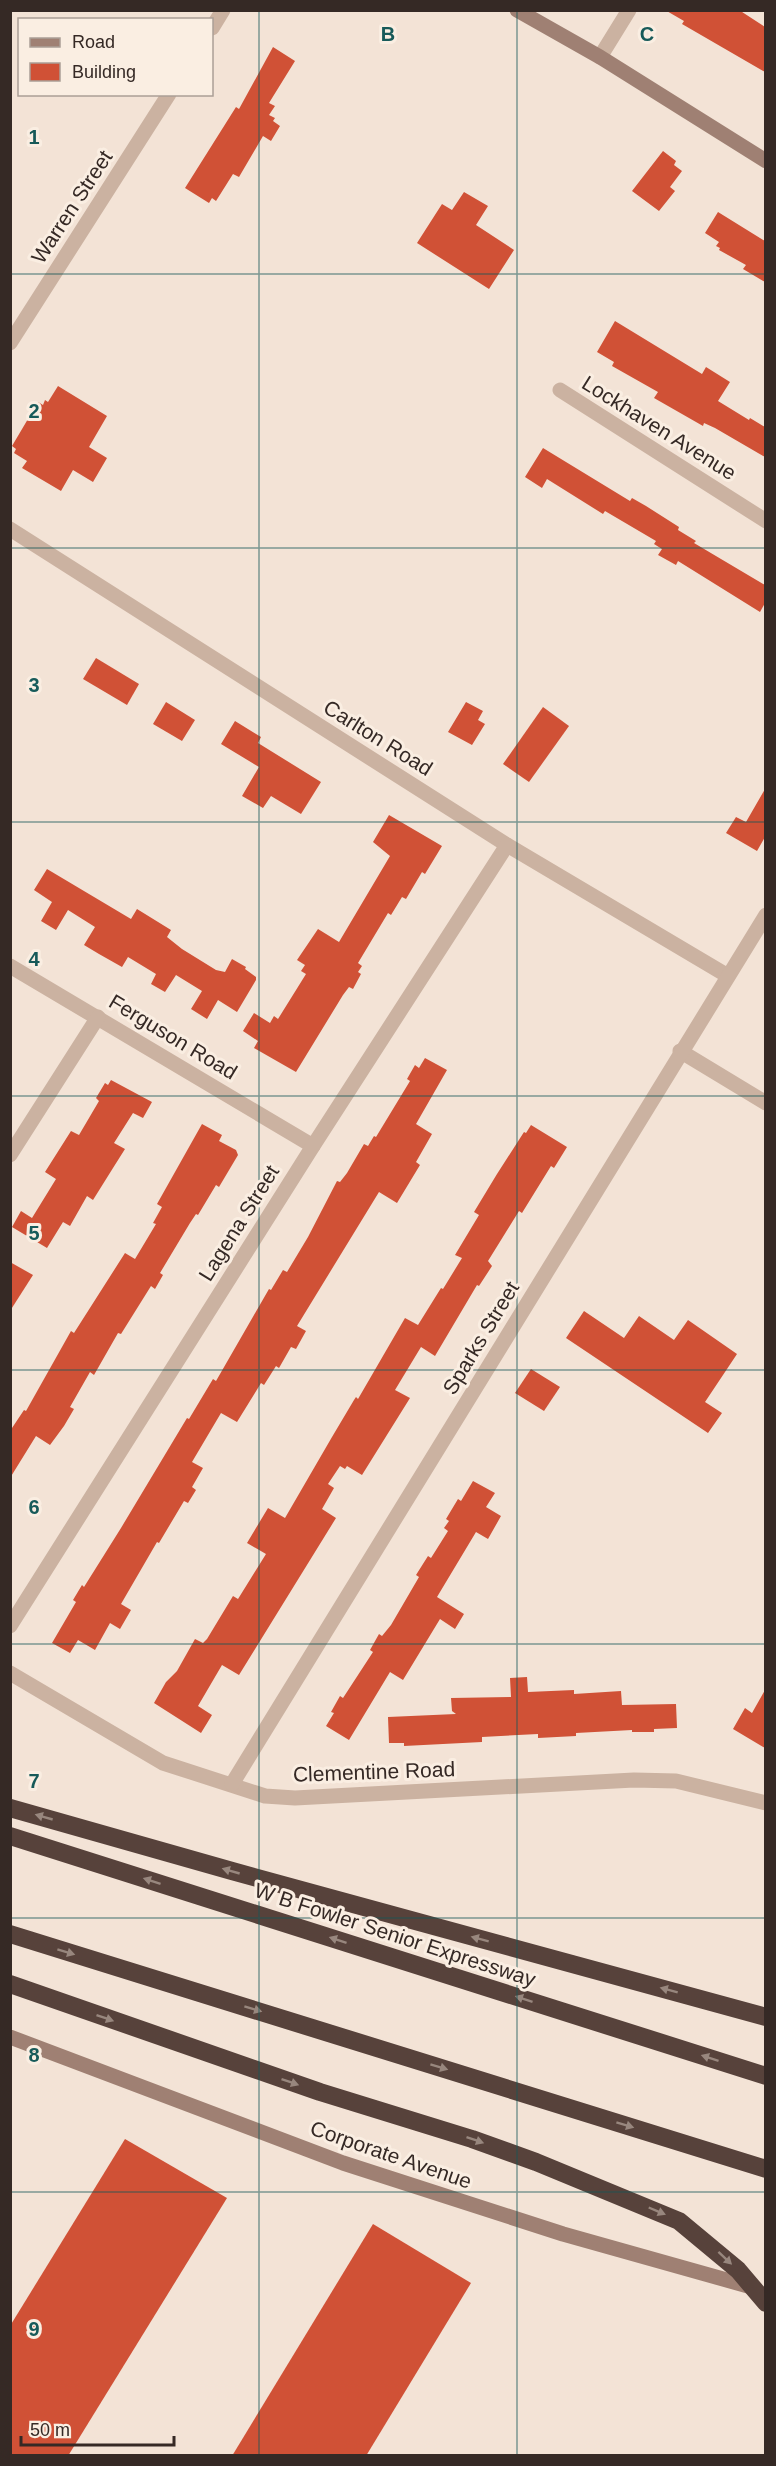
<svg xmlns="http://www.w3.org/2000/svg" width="776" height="2466" font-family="Arial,sans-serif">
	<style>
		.building { fill: #d05136 }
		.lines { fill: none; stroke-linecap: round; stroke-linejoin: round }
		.street { stroke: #cbb2a1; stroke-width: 15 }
		.secondary { stroke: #9f8073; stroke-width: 15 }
		.highway { stroke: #57423b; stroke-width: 18 }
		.oneway { fill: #98877e }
		.grid { fill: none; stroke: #175a59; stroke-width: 1.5; stroke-opacity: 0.55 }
		.labels { text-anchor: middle; stroke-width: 6; stroke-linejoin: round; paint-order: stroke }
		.street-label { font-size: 21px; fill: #352925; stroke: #faeee2 }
		.grid-label { font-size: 20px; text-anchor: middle; font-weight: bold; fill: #175a59; stroke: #faeee2; stroke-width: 6; stroke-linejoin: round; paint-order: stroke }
	</style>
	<rect width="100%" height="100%" fill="#f3e3d6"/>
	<!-- building -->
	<g class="building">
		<polygon points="665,10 739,10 765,27 765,72 682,24 684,21"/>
		<polygon points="273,47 295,61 269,103 275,106 269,115 275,118 273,121 280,126 271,141 263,136 239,177 233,174 216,201 212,198 209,203 185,188 236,107 239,109"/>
		<polygon points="663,151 676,161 674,165 682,171 670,187 675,191 659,211 632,191"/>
		<polygon points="464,192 488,206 476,225 514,250 489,289 417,243 442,204 452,210"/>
		<polygon points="718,212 765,241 765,282 743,269 746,265 719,250 720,248 716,246 719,242 705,233"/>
		<polygon points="615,321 702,374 706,367 730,382 718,401 749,420 750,418 765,427 765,457 715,428 704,423 703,426 654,398 658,392 612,366 614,362 597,352"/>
		<polygon points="58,386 107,416 89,447 107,458 93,482 73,470 61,491 22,468 27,461 14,453 16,449 12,446 38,402 43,405 45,400 48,402"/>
		<polygon points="543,448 630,501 632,498 646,506 679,527 678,530 696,541 694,543 765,585 765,603 760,612 678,561 676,565 658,555 662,549 654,544 656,541 605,511 603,514 547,479 542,488 525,477"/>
		<polygon points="96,658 139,684 127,705 83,679"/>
		<polygon points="166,702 195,720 182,741 153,724"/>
		<polygon points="466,702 483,711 478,720 485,724 472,745 448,732"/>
		<polygon points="543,707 569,726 529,782 503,764"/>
		<polygon points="235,721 261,737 258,743 321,782 301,814 271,796 263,808 242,796 259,767 221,744"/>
		<polygon points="765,789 765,837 757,851 726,833 736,817 746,822"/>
		<polygon points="389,815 442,846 425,874 422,872 406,899 402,897 391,915 388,913 358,963 362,966 358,972 361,974 353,989 349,987 343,995 296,1072 254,1048 258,1041 243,1031 254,1013 270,1023 274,1016 278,1019 306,974 301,971 305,965 297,960 318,929 339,942 390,856 373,842"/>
		<polygon points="47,869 131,919 137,909 171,930 167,937 182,949 216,970 225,972 232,959 246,967 245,969 256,977 256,980 237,1012 218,1000 207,1019 191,1009 202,991 176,975 165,992 151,984 156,974 128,957 122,967 99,954 84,945 95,927 68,910 56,930 41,921 52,902 34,890"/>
		<polygon points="425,1058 447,1070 416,1124 432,1134 416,1162 420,1165 397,1203 379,1192 297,1326 306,1331 296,1349 291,1347 279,1368 276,1366 264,1385 261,1383 237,1422 221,1413 192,1462 203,1468 192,1487 196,1490 188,1503 184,1501 159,1543 157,1542 121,1604 131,1610 120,1629 110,1623 95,1650 78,1640 70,1653 52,1643 76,1602 73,1600 82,1585 84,1587 121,1528 187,1418 189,1419 213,1379 216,1381 269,1289 271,1290 283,1270 287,1272 308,1237 337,1181 340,1182 347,1173 364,1144 368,1146 374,1136 376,1137 410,1081 407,1079 415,1065 419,1068"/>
		<polygon points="111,1080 152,1102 143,1118 133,1113 114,1143 125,1149 113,1168 93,1200 87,1196 70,1226 63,1222 47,1248 12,1227 21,1211 32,1218 56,1179 45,1172 71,1131 79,1135 99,1101 96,1098 105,1083 108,1085"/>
		<polygon points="202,1124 222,1135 219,1141 236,1150 238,1155 219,1187 216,1185 198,1215 196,1214 190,1223 160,1273 163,1275 155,1289 151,1286 121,1334 118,1333 94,1375 90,1372 70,1407 74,1409 64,1426 50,1445 36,1436 10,1478 10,1431 24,1410 26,1411 71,1331 74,1333 125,1253 135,1259 156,1224 153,1223 162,1207 157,1204"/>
		<polygon points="531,1125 567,1147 554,1168 551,1166 522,1213 519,1211 488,1261 492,1266 479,1286 477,1285 435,1356 421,1347 395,1390 410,1398 362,1475 347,1466 345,1469 340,1466 328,1484 334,1488 322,1509 336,1518 239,1675 222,1665 198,1706 212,1715 201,1733 154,1703 166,1682 177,1671 195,1639 203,1643 207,1639 233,1596 238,1599 266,1554 247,1543 268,1508 285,1518 332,1437 354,1400 356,1397 358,1399 405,1318 418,1325 441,1288 443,1289 462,1258 455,1255 479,1215 474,1212 497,1174 524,1132 526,1133"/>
		<polygon points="10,1262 33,1275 10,1311"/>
		<polygon points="584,1311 624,1338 639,1316 674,1340 688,1320 737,1354 705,1402 722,1413 708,1433 566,1338"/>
		<polygon points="531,1369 560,1387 544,1411 515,1393"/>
		<polygon points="473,1481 495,1493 486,1507 501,1516 488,1539 476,1532 437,1597 464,1614 455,1629 440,1619 403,1680 390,1672 349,1740 326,1726 334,1713 331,1712 340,1696 343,1698 373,1652 370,1650 379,1634 382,1636 391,1625 419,1577 416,1575 428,1556 431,1558 448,1531 444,1528 449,1521 446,1519 458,1499 461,1501"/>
		<polygon points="527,1677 528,1692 574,1690 574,1694 621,1691 622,1705 676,1704 677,1728 654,1729 654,1732 632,1732 632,1730 576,1733 576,1736 538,1738 538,1734 482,1737 482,1742 404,1746 404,1743 389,1743 388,1717 456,1714 452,1711 451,1698 511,1697 510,1678"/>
		<polygon points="765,1690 765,1748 733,1729 745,1708 752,1713"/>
		<polygon points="125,2139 227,2198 68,2456 10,2456 10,2326"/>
		<polygon points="373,2224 471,2283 366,2456 232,2456"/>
	</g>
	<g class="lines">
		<!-- street -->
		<g class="street">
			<polyline points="212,28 223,10"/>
			<polyline points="600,57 629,10"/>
			<polyline points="10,343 169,94"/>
			<polyline points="560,390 766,521"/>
			<polyline points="10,529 507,845 728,976"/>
			<polyline points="10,966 313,1146"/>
			<polyline points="680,1051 766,1103"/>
			<polyline points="10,1155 98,1017"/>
			<polyline points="10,1626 313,1146 507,845"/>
			<polyline points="10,1673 163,1763 265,1796 295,1798 634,1780 676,1781 766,1803"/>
			<polyline points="232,1784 766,915"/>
		</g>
		<!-- secondary -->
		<g class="secondary">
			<polyline points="517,10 600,57 766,161"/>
			<polyline points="10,2037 343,2163 563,2234 755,2288"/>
		</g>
		<!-- highway -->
		<g class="highway">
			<polyline points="10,1808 232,1871 766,2017"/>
			<polyline points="10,1836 766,2076"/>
			<polyline points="10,1934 766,2169"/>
			<polyline points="10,1984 320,2092 472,2139 536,2162 679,2221 738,2270 766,2303"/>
		</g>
	</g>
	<!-- one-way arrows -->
	<defs><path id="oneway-solid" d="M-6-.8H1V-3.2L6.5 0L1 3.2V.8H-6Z" transform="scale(1.5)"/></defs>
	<g class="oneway">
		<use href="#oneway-solid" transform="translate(44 1817) rotate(-164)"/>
		<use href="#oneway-solid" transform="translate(231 1871) rotate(-164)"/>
		<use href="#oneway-solid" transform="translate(152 1881) rotate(-162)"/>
		<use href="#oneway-solid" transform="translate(480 1939) rotate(-165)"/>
		<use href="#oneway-solid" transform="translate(338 1940) rotate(-162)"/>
		<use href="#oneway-solid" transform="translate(66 1952) rotate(17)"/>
		<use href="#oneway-solid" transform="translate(669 1990) rotate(-165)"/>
		<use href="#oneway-solid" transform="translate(524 1999) rotate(-162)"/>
		<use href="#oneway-solid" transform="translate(253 2009) rotate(17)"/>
		<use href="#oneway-solid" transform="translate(105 2018) rotate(19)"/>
		<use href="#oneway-solid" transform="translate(710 2058) rotate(-162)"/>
		<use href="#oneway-solid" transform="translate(439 2067) rotate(17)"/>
		<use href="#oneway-solid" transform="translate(290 2082) rotate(19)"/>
		<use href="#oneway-solid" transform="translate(625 2125) rotate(17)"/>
		<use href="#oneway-solid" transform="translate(475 2140) rotate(19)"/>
		<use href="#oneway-solid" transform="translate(657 2211) rotate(23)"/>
		<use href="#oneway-solid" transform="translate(725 2258) rotate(43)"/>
	</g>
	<!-- grid -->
	<path class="grid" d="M 259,10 L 259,2456M 517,10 L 517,2456M 10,274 L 766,274M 10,548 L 766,548M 10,822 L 766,822M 10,1096 L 766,1096M 10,1370 L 766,1370M 10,1644 L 766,1644M 10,1918 L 766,1918M 10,2192 L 766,2192"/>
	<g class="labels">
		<!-- street labels -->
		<g class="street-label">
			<text transform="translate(72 207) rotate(-57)" y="7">Warren Street</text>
			<text transform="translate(659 428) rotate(32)" y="7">Lockhaven Avenue</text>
			<text transform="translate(378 738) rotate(32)" y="7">Carlton Road</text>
			<text transform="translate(173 1037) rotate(31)" y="7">Ferguson Road</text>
			<text transform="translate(239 1223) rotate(-58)" y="7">Lagena Street</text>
			<text transform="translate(481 1338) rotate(-59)" y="7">Sparks Street</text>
			<text transform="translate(374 1772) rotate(-2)" y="7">Clementine Road</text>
			<text transform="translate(395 1935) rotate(18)" y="7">W B Fowler Senior Expressway</text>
			<text transform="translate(391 2155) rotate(19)" y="7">Corporate Avenue</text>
		</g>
	</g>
	<g class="grid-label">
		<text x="388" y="41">B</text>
		<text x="647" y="41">C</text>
		<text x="34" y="144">1</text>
		<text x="34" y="418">2</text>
		<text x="34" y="692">3</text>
		<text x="34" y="966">4</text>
		<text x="34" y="1240">5</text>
		<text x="34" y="1514">6</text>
		<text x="34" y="1788">7</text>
		<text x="34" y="2062">8</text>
		<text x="34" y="2336">9</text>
	</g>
	<!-- border -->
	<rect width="776" height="2466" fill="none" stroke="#352925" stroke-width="24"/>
	<!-- legend -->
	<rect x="18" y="18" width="195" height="78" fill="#faeee2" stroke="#ab9f96" stroke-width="1.5"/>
	<rect x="30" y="38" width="30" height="9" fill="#9f8073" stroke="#ab9f96" stroke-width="1.5"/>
	<text x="72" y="48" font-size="18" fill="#352925">Road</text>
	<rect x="30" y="63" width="30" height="18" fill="#d05136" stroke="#ab9f96" stroke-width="1.5"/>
	<text x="72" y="78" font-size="18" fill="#352925">Building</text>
	<!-- scale -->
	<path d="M21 2436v9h153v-9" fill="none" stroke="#352925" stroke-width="3"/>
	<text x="30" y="2436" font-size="18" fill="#352925" stroke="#faeee2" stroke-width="4.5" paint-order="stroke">50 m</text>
</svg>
